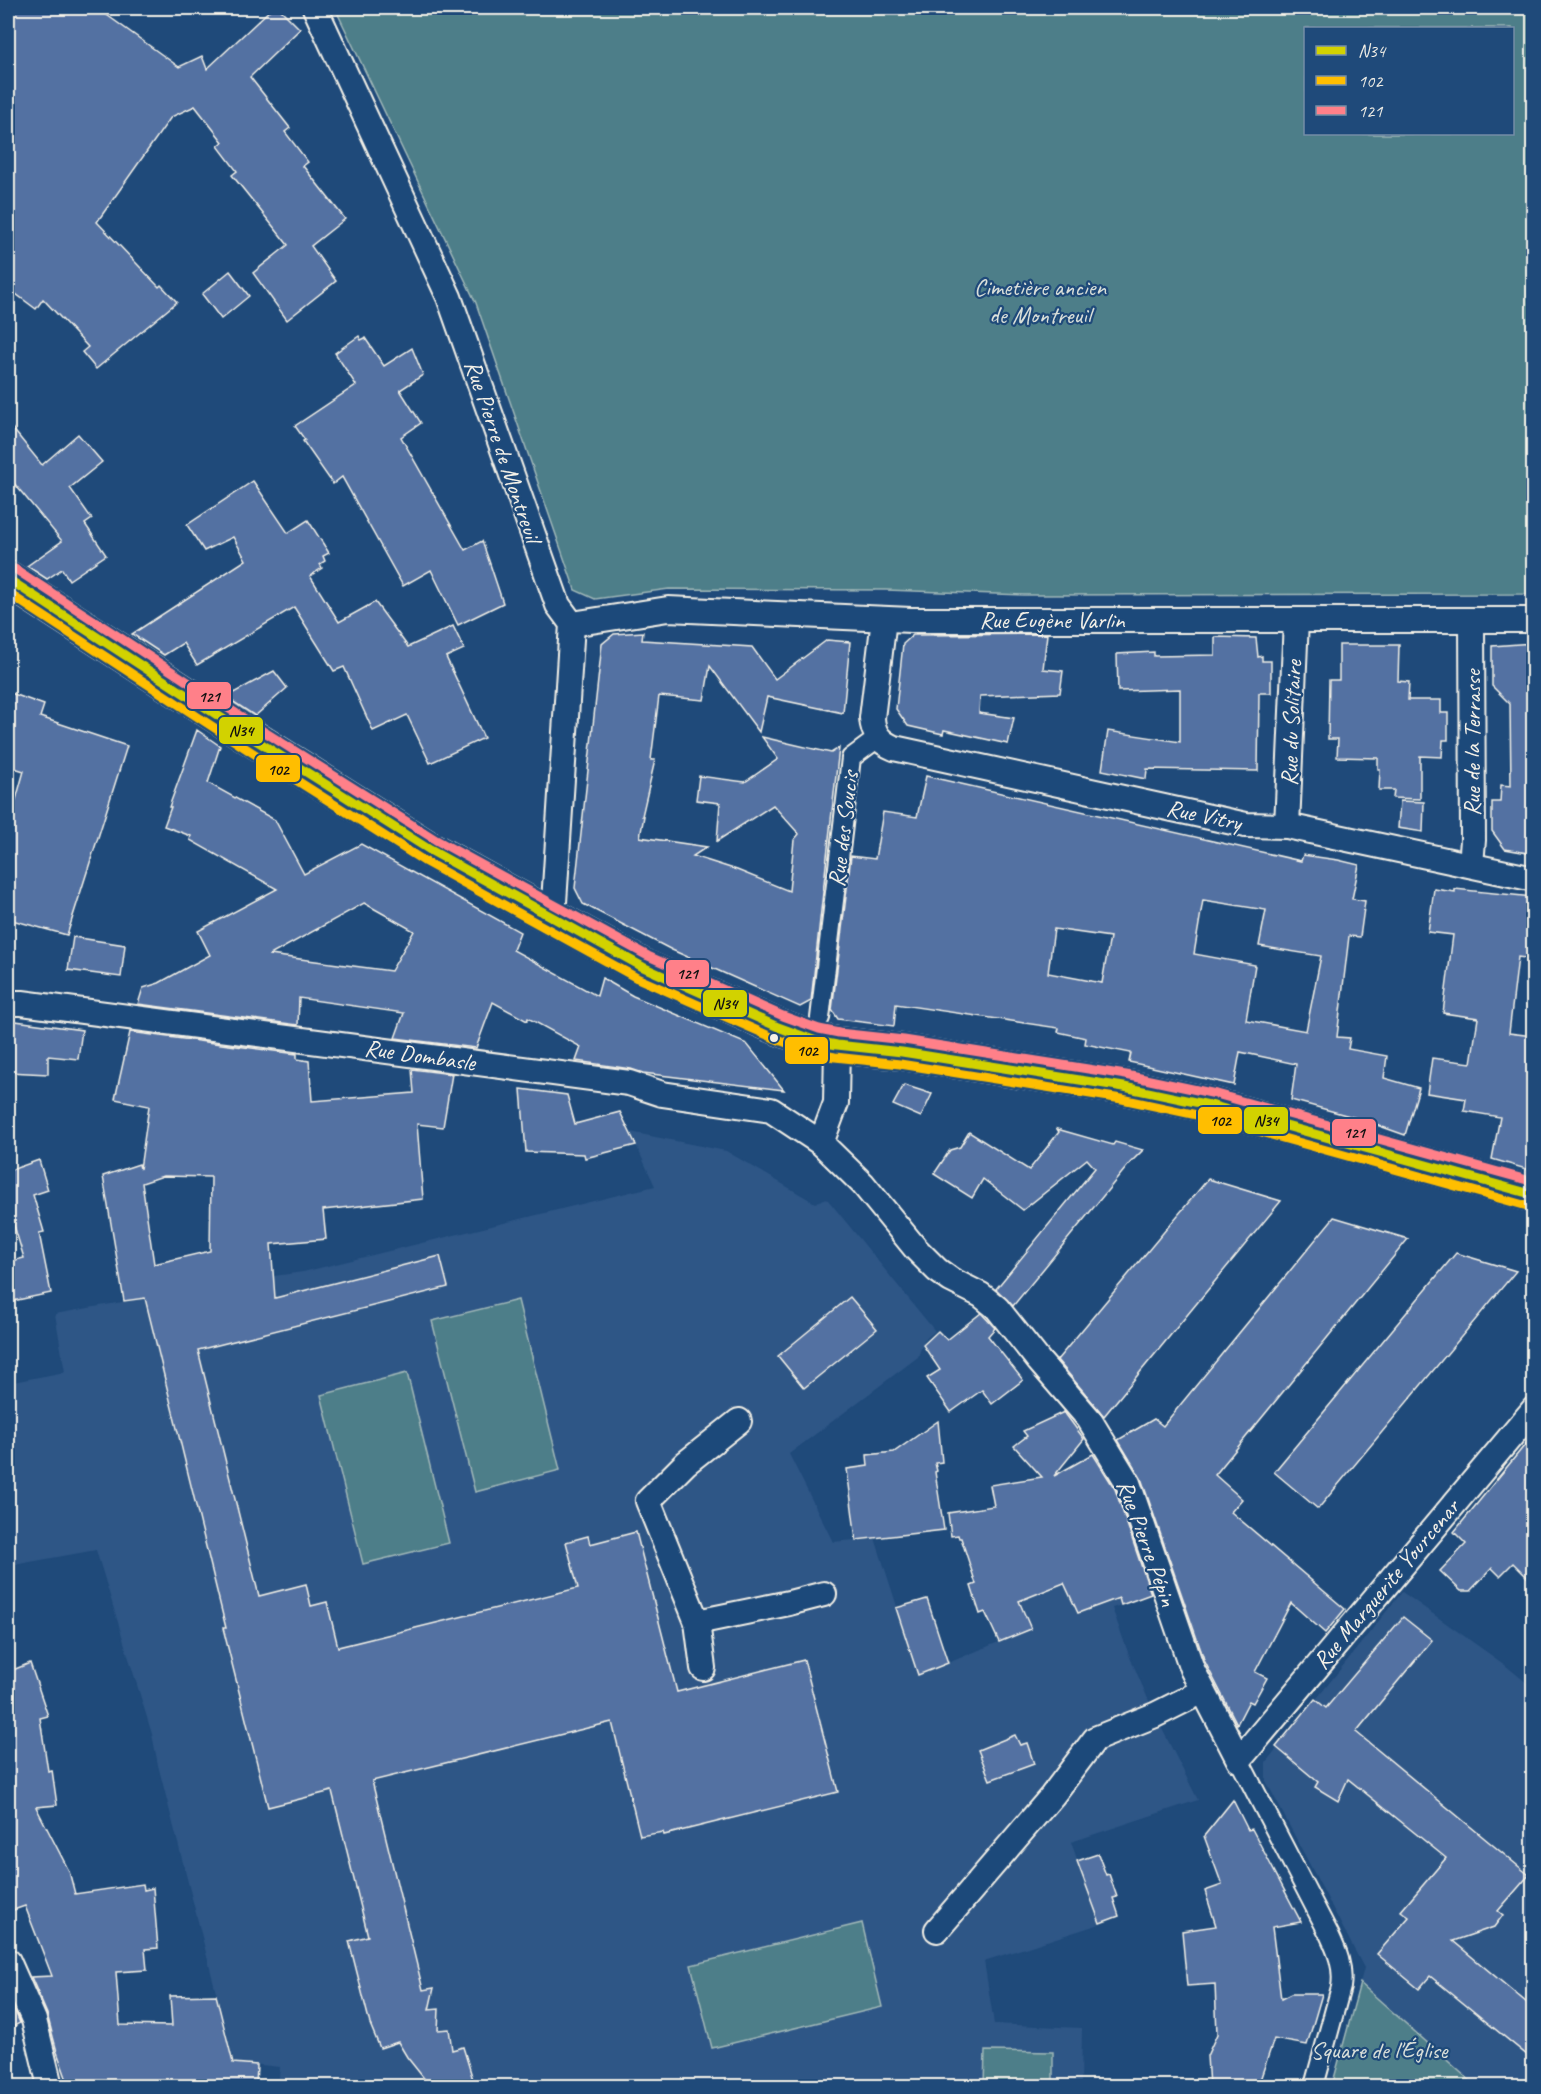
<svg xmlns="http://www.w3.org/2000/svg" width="1541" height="2094" font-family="Caveat,sans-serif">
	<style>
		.built { fill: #2e5686 }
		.green { fill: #4e7e89; stroke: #a1b8b8; stroke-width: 1.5; fill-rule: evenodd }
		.building { fill: #5271a2; stroke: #f4f1e8; stroke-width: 1.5; fill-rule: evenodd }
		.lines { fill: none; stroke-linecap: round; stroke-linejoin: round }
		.pedestrian-casing { stroke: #f4f1e8; stroke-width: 22 }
		.minor-casing { stroke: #f4f1e8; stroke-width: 28 }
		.secondary-casing { stroke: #f4f1e8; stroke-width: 38 }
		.pedestrian { stroke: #1f4a7a; stroke-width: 18 }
		.minor { stroke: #1f4a7a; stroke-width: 24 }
		.secondary { stroke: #1f4a7a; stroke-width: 33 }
		.bus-1-casing { stroke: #1f4a7a; stroke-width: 14 }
		.bus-2-casing { stroke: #1f4a7a; stroke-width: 14 }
		.bus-3-casing { stroke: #1f4a7a; stroke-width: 14 }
		.bus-1 { stroke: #d2d200; stroke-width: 9 }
		.bus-2 { stroke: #ffbe00; stroke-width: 9 }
		.bus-3 { stroke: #ff8089; stroke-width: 9 }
		.bus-dot { fill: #f4f1e8; stroke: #1f4a7a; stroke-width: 2 }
		.labels { text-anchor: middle; stroke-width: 4.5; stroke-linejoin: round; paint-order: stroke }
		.park-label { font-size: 24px; fill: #dbe0da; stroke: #1f4a7a }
		.street-label { font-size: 24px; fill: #f4f1e8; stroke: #1f4a7a }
		.line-badge { stroke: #1f4a7a; stroke-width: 2 }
		.pale-badge-label { font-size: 16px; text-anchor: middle; font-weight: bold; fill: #111 }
	</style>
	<rect width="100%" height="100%" fill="#1f4a7a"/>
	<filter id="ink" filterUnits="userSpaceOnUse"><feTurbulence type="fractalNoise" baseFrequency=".0167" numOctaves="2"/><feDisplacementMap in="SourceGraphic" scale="12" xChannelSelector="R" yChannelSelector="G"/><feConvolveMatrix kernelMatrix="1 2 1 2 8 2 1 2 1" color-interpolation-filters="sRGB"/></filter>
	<g filter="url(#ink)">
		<!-- built -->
		<g class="built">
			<polygon points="630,1132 726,1151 815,1203 824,1199 828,1200 935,1331 924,1340 918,1357 789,1454 833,1542 875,1538 919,1675 1030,1629 1019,1601 1065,1582 1078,1613 1119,1596 1121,1605 1112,1608 1129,1655 1155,1715 1198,1800 1071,1842 1100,1924 984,1961 994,2024 1082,2028 1081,2086 278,2086 280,2067 234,2062 158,1765 152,1734 96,1550 8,1566 8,1383 65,1372 55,1314 246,1280 303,1272 655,1186"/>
			<polygon points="1402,1592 1505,1665 1533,1688 1533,2086 1476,2086 1360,1983 1364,1968 1266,1781 1266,1762"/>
		</g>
		<!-- green -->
		<g class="green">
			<path d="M 335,8 L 1533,8 L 1533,594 L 1024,595 L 886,590 L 669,589 L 595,599 L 575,590 L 476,303 ZM 1306,28 L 1512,28 L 1512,134 L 1306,134 Z"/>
			<polygon points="518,1300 560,1470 475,1492 432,1321"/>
			<polygon points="407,1373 449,1543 363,1564 321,1395"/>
			<polygon points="862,1923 882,2007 712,2048 691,1965"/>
			<polygon points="1360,1983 1476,2086 1332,2086"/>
			<polygon points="985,2051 1053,2052 1053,2086 984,2086"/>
		</g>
		<!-- building -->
		<g class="building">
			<polygon points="8,8 97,8 179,67 202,56 207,69 272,8 279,8 300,29 250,77 290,128 285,132 308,162 303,166 345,219 311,246 336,281 287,320 253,273 288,245 232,175 237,171 218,146 223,142 195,106 171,117 97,222 159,287 161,285 177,302 96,369 82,352 88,347 43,299 36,309 8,288"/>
			<polygon points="230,271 249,296 221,319 202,294"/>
			<polygon points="359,336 361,340 365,338 384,366 412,348 423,375 400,390 421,423 401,437 465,550 482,541 489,561 503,603 458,625 431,570 403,586 342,477 333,484 303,441 305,440 295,426 356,385 335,353"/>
			<polygon points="8,423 42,465 78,434 102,462 70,488 92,519 85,524 106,555 69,580 62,569 47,579 27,566 62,541 8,476"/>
			<polygon points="253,481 288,533 308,520 329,553 323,556 325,561 320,564 322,568 310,576 339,622 375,602 408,647 453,626 464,649 446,657 484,738 430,763 407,715 373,731 344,667 334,671 294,607 197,665 183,643 164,655 132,634 246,560 233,537 204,551 187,525"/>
			<polygon points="643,632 642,640 752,647 775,679 827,640 850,642 843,713 767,697 759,732 710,666 704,700 659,696 651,760 655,760 642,816 644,816 640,837 707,847 693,856 737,870 789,891 794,840 799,834 773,805 717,841 720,803 696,800 699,776 745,782 778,759 762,737 831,753 839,748 811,1001 800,1007 672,950 583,904 575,888 602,644 614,634"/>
			<polygon points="1047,634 1043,669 1063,671 1060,693 980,696 979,713 1014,718 1008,744 944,730 943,734 908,726 896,709 903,644 913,635"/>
			<polygon points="1215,637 1256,638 1258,657 1262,656 1262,661 1271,661 1271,693 1259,693 1258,771 1147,769 1146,779 1102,770 1108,731 1180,742 1180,689 1118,691 1117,654 1154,652 1154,656 1215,655"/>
			<polygon points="1533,643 1533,854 1505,849 1492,831 1492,802 1500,802 1501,785 1511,786 1510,704 1492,686 1492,646"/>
			<polygon points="1339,645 1399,645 1398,681 1409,682 1408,700 1441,700 1441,713 1448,713 1448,740 1443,740 1442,757 1420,756 1420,799 1393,798 1394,790 1379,790 1380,769 1378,769 1378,758 1337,757 1338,739 1328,739 1329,680 1339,680"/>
			<polygon points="274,671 287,688 255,716 226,697"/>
			<polygon points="8,692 44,705 40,717 127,746 67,935 8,919 8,828 24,771 8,766"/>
			<path d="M 197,730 L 220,746 L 208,783 L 275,820 L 304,874 L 361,844 L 520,932 L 513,950 L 597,996 L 602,978 L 633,996 L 747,1044 L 784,1090 L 643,1073 L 631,1069 L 576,1061 L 581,1047 L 528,1018 L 527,1021 L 493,1002 L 476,1048 L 395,1038 L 404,1013 L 299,998 L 298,1025 L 138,1004 L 143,988 L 159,983 L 210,955 L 198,931 L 277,889 L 190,840 L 191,836 L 164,826 L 171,807 L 169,807 ZM 364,903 L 414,931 L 391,971 L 270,955 Z"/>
			<path d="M 926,776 L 1301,861 L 1303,855 L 1338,860 L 1359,865 L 1352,899 L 1365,901 L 1360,937 L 1349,936 L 1337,1037 L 1350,1038 L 1348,1049 L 1387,1056 L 1384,1078 L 1419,1088 L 1405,1135 L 1357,1118 L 1291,1100 L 1296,1064 L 1240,1052 L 1234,1085 L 1129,1062 L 1131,1053 L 1085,1044 L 1086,1038 L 1058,1032 L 1059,1028 L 896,1004 L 894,1026 L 838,1019 L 832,1010 L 851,856 L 875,859 L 883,812 L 917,817 ZM 1203,900 L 1266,910 L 1259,946 L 1321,956 L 1306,1031 L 1246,1020 L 1255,965 L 1194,954 ZM 1054,929 L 1110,937 L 1102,983 L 1048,973 Z"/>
			<polygon points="1400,801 1424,802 1423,832 1398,828"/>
			<polygon points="1434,889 1455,892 1455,889 1533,897 1533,959 1518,957 1509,1033 1533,1036 1533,1171 1492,1159 1500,1117 1464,1111 1466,1099 1427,1093 1432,1058 1471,1063 1478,1018 1443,1013 1453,935 1428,932"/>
			<polygon points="73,937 125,945 121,977 68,970"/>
			<polygon points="8,1020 82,1030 78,1059 48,1056 48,1074 8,1072"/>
			<path d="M 130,1032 L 297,1054 L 297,1059 L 309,1061 L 312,1101 L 414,1093 L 412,1069 L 452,1074 L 443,1127 L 417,1124 L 423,1199 L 323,1210 L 326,1239 L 271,1244 L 275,1298 L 440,1256 L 448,1287 L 198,1350 L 259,1596 L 306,1584 L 311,1606 L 327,1602 L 338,1647 L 578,1588 L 566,1542 L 588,1536 L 590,1544 L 636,1532 L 677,1692 L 804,1660 L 838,1792 L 664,1835 L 663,1832 L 640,1836 L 612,1722 L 372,1781 L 423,1990 L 434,1988 L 429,2010 L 439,2009 L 438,2030 L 449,2029 L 452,2050 L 463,2047 L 475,2086 L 430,2086 L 407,2057 L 398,2042 L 380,2048 L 370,2024 L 349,1941 L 368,1936 L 332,1791 L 268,1807 L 223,1628 L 226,1628 L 145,1298 L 124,1301 L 103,1176 L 139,1164 L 140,1169 L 149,1106 L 115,1099 ZM 163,1176 L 211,1177 L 210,1251 L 154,1264 L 142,1183 Z"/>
			<polygon points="904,1085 932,1094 921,1117 893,1105"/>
			<polygon points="521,1089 567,1095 575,1124 620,1112 636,1145 585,1158 584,1154 526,1152"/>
			<polygon points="1057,1129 1113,1145 1115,1142 1143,1150 1130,1163 1013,1306 996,1289 1095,1168 1087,1159 1023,1210 983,1179 972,1198 934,1174 950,1150 960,1147 969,1132 1029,1170 1059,1132"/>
			<polygon points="39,1160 48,1190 33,1195 44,1232 39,1233 51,1293 8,1302 8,1262 24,1258 8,1206 8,1171"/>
			<polygon points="1208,1179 1281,1201 1104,1416 1057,1360"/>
			<polygon points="1334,1217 1408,1239 1215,1475 1242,1499 1231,1512 1345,1609 1325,1633 1291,1603 1255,1672 1267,1678 1253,1703 1249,1701 1237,1724 1205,1662 1141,1478 1118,1440 1154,1419 1163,1426"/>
			<polygon points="1456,1253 1516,1271 1318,1509 1274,1472"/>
			<polygon points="850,1297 877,1329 804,1388 778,1356"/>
			<polygon points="981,1313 995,1328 988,1336 1023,1380 992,1404 982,1390 951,1412 927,1378 940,1370 923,1345 938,1331 947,1340"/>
			<polygon points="1064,1412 1084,1439 1054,1476 1093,1454 1115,1489 1151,1594 1121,1605 1119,1598 1078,1613 1064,1583 1019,1601 1031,1629 999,1642 985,1612 980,1614 971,1586 976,1584 961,1538 959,1538 958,1535 951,1536 948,1513 994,1506 990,1485 1042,1477 1014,1446 1027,1436 1023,1431"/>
			<polygon points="938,1421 942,1462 935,1463 937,1471 935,1472 944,1530 856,1540 847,1469 868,1466 867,1455 894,1452"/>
			<polygon points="1533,1435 1533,1583 1513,1563 1500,1576 1492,1568 1470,1591 1461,1591 1440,1571 1466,1544 1454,1532"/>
			<polygon points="927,1599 948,1663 918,1675 896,1608"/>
			<polygon points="1403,1617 1432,1640 1356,1732 1529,1875 1498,1911 1503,1915 1494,1927 1453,1941 1533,2008 1533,2060 1430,1976 1419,1989 1377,1954 1409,1917 1401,1911 1446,1858 1348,1779 1338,1801 1315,1787 1318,1782 1276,1747 1315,1699 1326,1708"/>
			<polygon points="30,1663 48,1716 40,1718 48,1771 52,1770 57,1805 36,1807 69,1871 75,1894 143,1884 144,1890 153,1888 158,1948 145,1949 147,1970 116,1972 120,2025 172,2026 170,1996 216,1995 233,2063 257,2065 256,2086 69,2086 57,2052 47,2014 31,1977 52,1976 25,1906 8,1912 8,1672"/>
			<polygon points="1015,1735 1020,1745 1027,1743 1034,1764 990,1780 978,1750"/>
			<polygon points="1233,1800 1248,1830 1252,1829 1301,1922 1272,1927 1281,1999 1291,1994 1322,1994 1307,2045 1274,2039 1258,2086 1209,2086 1207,2056 1217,2034 1215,1984 1187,1986 1182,1931 1216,1926 1205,1891 1222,1885 1204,1836"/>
			<polygon points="1098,1854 1106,1875 1109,1874 1117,1897 1113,1898 1119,1916 1100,1923 1077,1861"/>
			<polygon points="8,1995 20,2023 8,2029"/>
		</g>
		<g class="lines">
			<!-- pedestrian casing -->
			<g class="pedestrian-casing">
				<g id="pedestrian">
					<polyline points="820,1018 851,758 878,738"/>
					<path d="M 1239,1760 L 1329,1934 C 1337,1951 1344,1967 1341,1987 L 1314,2086"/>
				</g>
			</g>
			<!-- minor casing -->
			<g class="minor-casing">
				<g id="minor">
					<polyline points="315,8 449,297 558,605 572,624 553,918"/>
					<path d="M 884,619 L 872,718 C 873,734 880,742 894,748 L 1246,825 L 1287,826 L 1534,879"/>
					<polyline points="572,624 668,609 911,620 1534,620"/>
					<polyline points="1287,826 1296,620"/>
					<polyline points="1471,865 1473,840 1472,621"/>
					<polyline points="8,1003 22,1003 629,1083 662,1094 771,1110 821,1143 863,1184 916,1249 937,1270 951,1280 981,1295 997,1308 1039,1361 1089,1419 1128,1483 1192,1669 1239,1760 1534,1409"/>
					<polyline points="821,1143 836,1103 837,1045"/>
					<polyline points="697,1622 789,1603 824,1594"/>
					<polyline points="703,1668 697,1622 648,1501 686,1463 739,1421"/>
					<polyline points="937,1930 1052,1796 1095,1739 1155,1715 1203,1691"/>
					<polyline points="8,1961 34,2020 50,2086"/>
				</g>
			</g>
			<!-- secondary casing -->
			<g class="secondary-casing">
				<polyline id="secondary" points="8,579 257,741 430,850 643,967 778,1027 816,1041 837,1045 902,1052 1124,1087 1214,1106 1534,1195"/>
			</g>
			<!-- pedestrian -->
			<use href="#pedestrian" class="pedestrian"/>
			<!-- minor -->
			<use href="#minor" class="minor"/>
			<!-- secondary -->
			<use href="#secondary" class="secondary"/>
			<!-- bus-1 casing -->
			<g class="bus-1-casing">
				<polyline id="bus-1" points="8,579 257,741 430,850 643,967 778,1027 816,1041 837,1045 902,1052 1124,1087 1214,1106 1534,1195"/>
			</g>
			<!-- bus-2 casing -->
			<g class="bus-2-casing">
				<polyline id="bus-2" points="8,593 250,751 424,861 637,978 774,1038 813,1053 835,1057 900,1064 1122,1099 1211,1118 1531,1207"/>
			</g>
			<!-- bus-3 casing -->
			<g class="bus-3-casing">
				<polyline id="bus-3" points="15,569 263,731 436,840 648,956 783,1016 819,1029 839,1033 904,1040 1126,1075 1216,1094 1534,1182"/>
			</g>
			<!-- bus-1 -->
			<use href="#bus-1" class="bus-1"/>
			<!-- bus-2 -->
			<use href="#bus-2" class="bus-2"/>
			<!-- bus-3 -->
			<use href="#bus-3" class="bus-3"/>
		</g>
	</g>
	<!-- markers -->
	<circle class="bus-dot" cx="774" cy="1038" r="5"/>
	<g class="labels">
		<!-- park labels -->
		<g class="park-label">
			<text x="1040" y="295">Cimetière ancien<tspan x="1040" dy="28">de Montreuil</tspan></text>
			<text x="1379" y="2058">Square de l'Église</text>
		</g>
		<!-- street labels -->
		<g class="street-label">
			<text transform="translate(503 451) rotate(71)" y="8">Rue Pierre de Montreuil</text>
			<text x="1052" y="628">Rue Eugène Varlin</text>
			<text transform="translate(1291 723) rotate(-88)" y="8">Rue du Solitaire</text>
			<text transform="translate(1472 743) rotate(-90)" y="8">Rue de la Terrasse</text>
			<text transform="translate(1204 815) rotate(12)" y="8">Rue Vitry</text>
			<text transform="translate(843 829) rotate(-83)" y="8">Rue des Soucis</text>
			<text transform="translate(420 1055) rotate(8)" y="8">Rue Dombasle</text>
			<text transform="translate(1147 1543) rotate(70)" y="8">Rue Pierre Pépin</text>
			<text transform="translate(1386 1584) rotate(-50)" y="8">Rue Marguerite Yourcenar</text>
		</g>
	</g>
	<g class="line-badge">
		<rect x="186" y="681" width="46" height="29" rx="6" fill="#ff8089"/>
		<rect x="218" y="716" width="46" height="29" rx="6" fill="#d2d200"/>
		<rect x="255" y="754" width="46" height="29" rx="6" fill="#ffbe00"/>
		<rect x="665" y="959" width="45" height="29" rx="6" fill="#ff8089"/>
		<rect x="702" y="989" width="46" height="29" rx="6" fill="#d2d200"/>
		<rect x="784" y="1036" width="45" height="29" rx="6" fill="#ffbe00"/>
		<rect x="1243" y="1106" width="46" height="29" rx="6" fill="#d2d200"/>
		<rect x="1197" y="1106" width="46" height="29" rx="6" fill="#ffbe00"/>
		<rect x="1331" y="1118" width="46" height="29" rx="6" fill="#ff8089"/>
	</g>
	<g class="pale-badge-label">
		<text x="209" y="702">121</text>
		<text x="241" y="736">N34</text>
		<text x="278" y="775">102</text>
		<text x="687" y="979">121</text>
		<text x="725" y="1009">N34</text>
		<text x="807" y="1056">102</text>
		<text x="1266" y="1126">N34</text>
		<text x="1220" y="1126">102</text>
		<text x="1354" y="1138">121</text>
	</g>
	<!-- margin -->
	<rect width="1541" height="2094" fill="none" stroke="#1f4a7a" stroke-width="30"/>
	<rect x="15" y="15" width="1511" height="2064" fill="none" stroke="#f4f1e8" stroke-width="2" filter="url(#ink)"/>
	<!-- legend -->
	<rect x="1304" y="27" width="210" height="108" fill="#1f4a7a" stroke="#748da6" stroke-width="1.5"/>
	<rect x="1316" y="46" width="30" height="9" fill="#d2d200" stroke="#748da6" stroke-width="1.5"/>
	<text x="1358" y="57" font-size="18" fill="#f4f1e8">N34</text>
	<rect x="1316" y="76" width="30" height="9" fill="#ffbe00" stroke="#748da6" stroke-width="1.5"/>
	<text x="1358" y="87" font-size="18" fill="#f4f1e8">102</text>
	<rect x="1316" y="106" width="30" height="9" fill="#ff8089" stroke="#748da6" stroke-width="1.5"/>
	<text x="1358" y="117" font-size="18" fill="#f4f1e8">121</text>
</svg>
